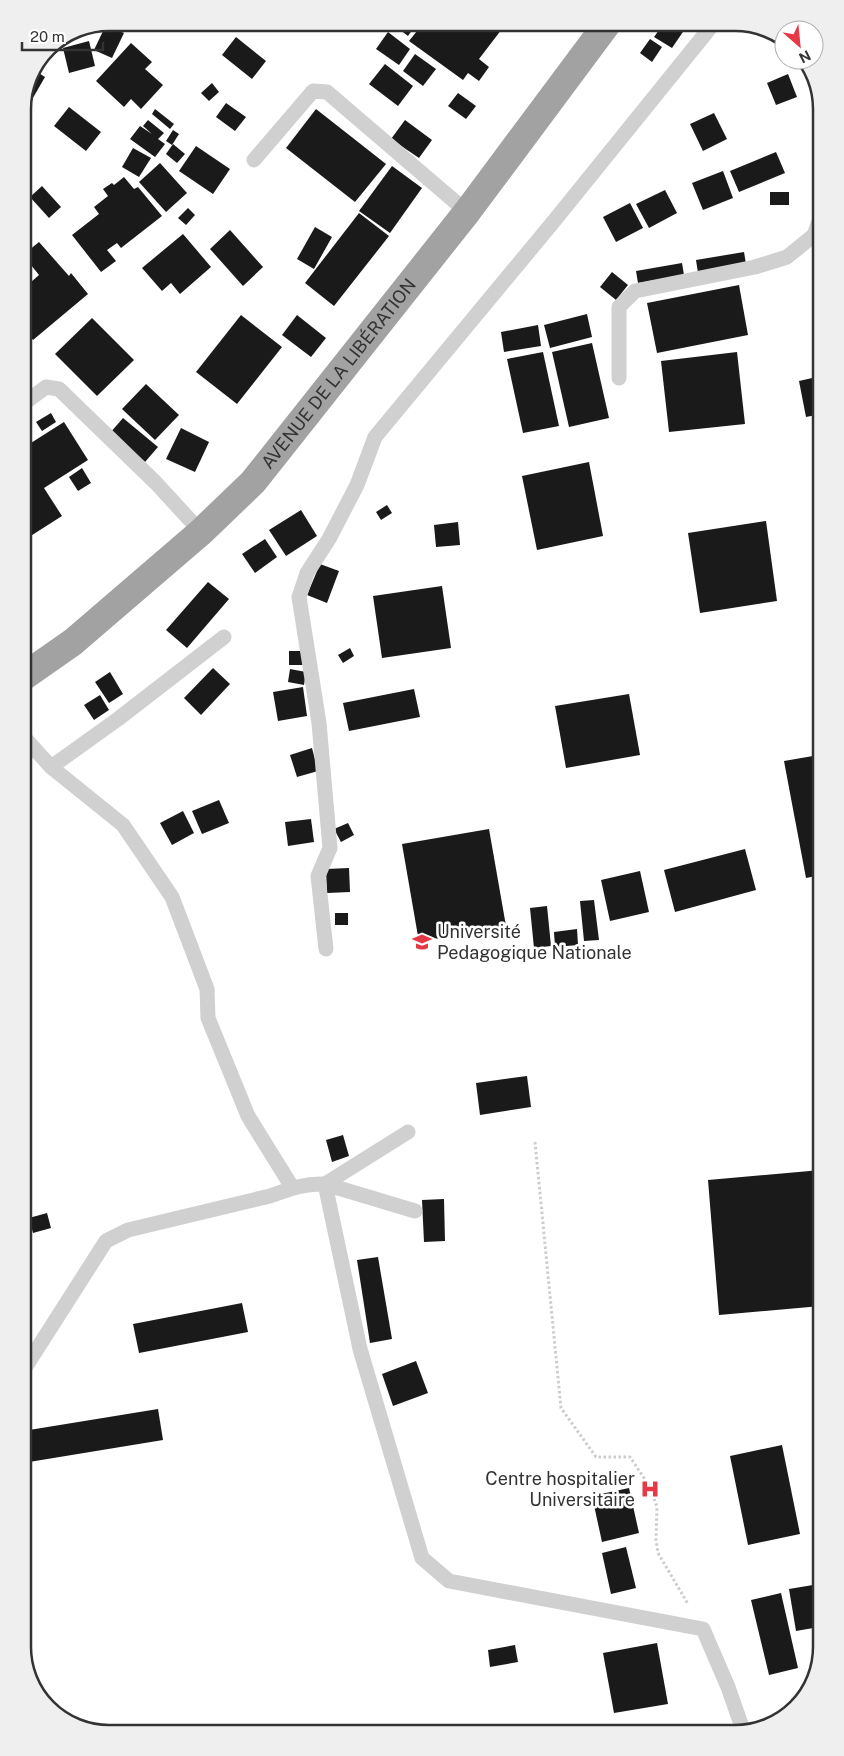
<svg xmlns="http://www.w3.org/2000/svg" width="844" height="1756" font-family="'Public Sans',sans-serif">
	<style>
		.building { fill: #1a1a1a }
		.lines { fill: none; stroke-linecap: round; stroke-linejoin: round }
		.path { stroke: #cdcdcd; stroke-width: 3; stroke-dasharray: 2.5 2.5; stroke-linecap: butt }
		.service { stroke: #d0d0d0; stroke-width: 15 }
		.trunk { stroke: #a2a2a2; stroke-width: 28 }
		.labels { text-anchor: middle; stroke-width: 5; stroke-linejoin: round; paint-order: stroke }
		.street-label { font-size: 18px; fill: #333; stroke: #fff }
		.poi-label { font-size: 18px; fill: #333; stroke: #fff; text-anchor: start }
		.rim { fill: none; stroke: #333; stroke-width: 2.5 }
	</style>
	<rect width="100%" height="100%" fill="#fff"/>
	<!-- building -->
	<g class="building">
		<polygon points="664,23 689,23 672,48 654,37"/>
		<polygon points="505,25 479,59 489,67 479,81 468,73 463,80 409,41 421,26"/>
		<polygon points="395,26 415,26 408,36"/>
		<polygon points="104,29 115,29 124,33 112,58 94,50"/>
		<polygon points="388,32 410,49 399,65 376,49"/>
		<polygon points="236,37 266,61 252,79 222,55"/>
		<polygon points="650,39 662,47 652,62 640,53"/>
		<polygon points="89,41 95,66 69,73 63,48"/>
		<polygon points="131,43 152,62 145,69 163,85 141,109 131,99 124,107 96,81"/>
		<polygon points="415,54 436,69 423,86 403,71"/>
		<polygon points="385,64 413,86 398,106 369,84"/>
		<polygon points="37,72 45,77 30,103 25,100"/>
		<polygon points="788,74 797,97 776,105 767,83"/>
		<polygon points="212,83 219,92 209,101 201,93"/>
		<polygon points="458,93 476,106 466,119 448,106"/>
		<polygon points="226,103 246,117 235,131 216,117"/>
		<polygon points="69,107 101,132 86,151 54,126"/>
		<polygon points="155,109 174,124 170,129 152,114"/>
		<polygon points="316,109 386,164 355,202 286,148"/>
		<polygon points="714,113 727,139 703,151 690,124"/>
		<polygon points="148,120 164,133 158,139 165,144 155,157 130,139 140,126 152,134 143,126"/>
		<polygon points="405,120 432,140 419,158 391,139"/>
		<polygon points="173,130 179,134 172,145 166,141"/>
		<polygon points="173,144 185,154 177,163 166,154"/>
		<polygon points="196,146 230,169 213,194 179,171"/>
		<polygon points="133,148 151,158 139,177 122,167"/>
		<polygon points="776,152 785,173 739,192 730,171"/>
		<polygon points="160,163 187,193 166,212 139,182"/>
		<polygon points="392,166 422,188 390,233 359,211"/>
		<polygon points="723,171 733,198 703,210 692,183"/>
		<polygon points="124,177 134,189 138,187 162,216 121,248 117,243 107,250 116,261 101,272 72,235 99,214 94,207 108,196 103,189 112,183 114,185"/>
		<polygon points="42,186 61,207 49,218 30,197"/>
		<polygon points="665,190 677,213 649,228 636,204"/>
		<rect x="770" y="192" width="19" height="13"/>
		<polygon points="630,203 643,228 616,242 603,217"/>
		<polygon points="188,208 195,215 186,225 178,218"/>
		<polygon points="359,213 389,236 334,306 305,283"/>
		<polygon points="315,227 332,237 314,269 297,259"/>
		<polygon points="230,230 263,267 243,286 210,249"/>
		<polygon points="183,234 211,267 180,294 171,283 162,291 142,268"/>
		<polygon points="39,242 69,276 71,273 88,294 33,340 23,327 23,289 39,275 23,255"/>
		<polygon points="744,252 746,264 698,273 696,260"/>
		<polygon points="682,263 684,275 638,283 636,271"/>
		<polygon points="612,272 628,285 616,300 600,287"/>
		<polygon points="739,285 748,335 657,353 647,303"/>
		<polygon points="587,314 592,337 550,348 544,325"/>
		<polygon points="241,315 282,347 237,404 196,372"/>
		<polygon points="297,315 326,338 311,357 282,335"/>
		<polygon points="92,318 134,360 97,396 55,354"/>
		<polygon points="538,325 541,346 504,352 501,332"/>
		<polygon points="592,343 609,418 569,427 552,352"/>
		<polygon points="543,352 559,426 523,433 507,359"/>
		<polygon points="737,352 745,424 669,432 661,361"/>
		<polygon points="821,376 821,414 806,417 799,381"/>
		<polygon points="146,384 179,415 155,440 122,409"/>
		<polygon points="51,413 56,422 42,431 36,422"/>
		<polygon points="123,418 158,447 145,462 110,433"/>
		<polygon points="64,422 88,460 44,488 62,516 29,537 23,527 23,448"/>
		<polygon points="181,428 209,442 195,472 166,459"/>
		<polygon points="589,462 603,536 537,550 522,476"/>
		<polygon points="82,468 91,483 78,491 69,477"/>
		<polygon points="387,505 392,513 381,520 376,512"/>
		<polygon points="301,510 317,536 286,556 269,530"/>
		<polygon points="766,521 777,601 700,613 688,533"/>
		<polygon points="458,522 460,545 436,547 434,525"/>
		<polygon points="265,539 277,557 255,573 242,554"/>
		<polygon points="320,564 339,571 327,603 307,595"/>
		<polygon points="208,582 229,599 187,648 166,630"/>
		<polygon points="442,586 451,648 382,658 373,596"/>
		<polygon points="350,648 354,656 343,663 338,655"/>
		<polygon points="289,651 305,651 304,665 289,665"/>
		<polygon points="213,668 230,684 201,715 184,698"/>
		<polygon points="290,669 306,672 304,685 288,682"/>
		<polygon points="110,672 123,694 109,703 95,682"/>
		<polygon points="303,687 307,716 278,721 273,692"/>
		<polygon points="414,689 420,717 349,731 343,703"/>
		<polygon points="629,694 640,755 566,768 555,706"/>
		<polygon points="100,695 109,710 94,720 84,705"/>
		<polygon points="312,748 318,771 297,777 290,755"/>
		<polygon points="813,756 821,804 821,875 806,878 784,761"/>
		<polygon points="219,800 229,823 202,834 192,811"/>
		<polygon points="183,811 194,833 172,845 160,823"/>
		<polygon points="311,819 314,842 288,846 285,822"/>
		<polygon points="348,823 354,835 341,842 334,829"/>
		<polygon points="489,829 506,926 419,942 402,844"/>
		<polygon points="745,849 756,890 675,912 664,870"/>
		<polygon points="349,868 350,892 327,893 326,869"/>
		<polygon points="640,871 649,912 610,921 601,880"/>
		<polygon points="594,900 599,940 584,941 580,901"/>
		<polygon points="547,906 551,946 534,948 530,908"/>
		<rect x="335" y="913" width="13" height="12"/>
		<polygon points="577,929 578,945 555,947 554,932"/>
		<polygon points="527,1076 531,1107 480,1115 476,1083"/>
		<polygon points="343,1135 349,1156 332,1162 326,1140"/>
		<polygon points="821,1170 821,1306 719,1315 708,1180"/>
		<polygon points="444,1199 445,1241 424,1242 422,1200"/>
		<polygon points="47,1213 51,1228 33,1233 29,1218"/>
		<polygon points="378,1257 392,1339 370,1343 357,1260"/>
		<polygon points="242,1303 248,1332 139,1353 133,1324"/>
		<polygon points="416,1361 428,1393 393,1406 382,1374"/>
		<polygon points="158,1409 163,1440 23,1463 23,1431"/>
		<polygon points="782,1445 800,1534 748,1545 730,1456"/>
		<polygon points="629,1488 639,1533 602,1542 592,1496"/>
		<polygon points="626,1547 636,1588 611,1594 602,1553"/>
		<polygon points="813,1585 819,1627 796,1631 789,1589"/>
		<polygon points="781,1593 798,1668 769,1675 751,1600"/>
		<polygon points="657,1643 668,1704 614,1713 603,1653"/>
		<polygon points="515,1645 518,1662 490,1667 488,1650"/>
	</g>
	<g class="lines">
		<!-- path -->
		<polyline class="path" points="535,1142 561,1408 596,1457 630,1457 650,1487 657,1507 656,1540 658,1553 688,1604"/>
		<!-- service -->
		<g class="service">
			<polyline points="254,160 313,91 327,92 467,212"/>
			<polyline points="619,378 619,307 635,291 755,267 787,257 814,235 821,216"/>
			<polyline points="23,404 46,387 59,389 156,483 201,532"/>
			<polyline points="23,736 51,767 123,825 172,897 207,989 208,1018 248,1116 292,1187"/>
			<polyline points="51,767 118,719 224,637"/>
			<polyline points="326,949 318,876 330,848 319,723 299,597 307,573 329,539 357,485 375,437 554,221 714,23"/>
			<polyline points="408,1132 325,1184 415,1211"/>
			<path d="M 23,1371 L 106,1241 L 128,1230 L 270,1196 C 289,1189 305,1183 325,1184 L 360,1349 L 422,1558 L 449,1581 L 703,1629 L 728,1687 L 742,1727"/>
		</g>
		<!-- trunk -->
		<path class="trunk" id="s1" d="M 23,677 L 73,642 L 201,532 L 253,482 L 467,212 L 607,24"/>
	</g>
	<!-- icons -->
	<defs>
		<g id="university-bare" transform="scale(1.5)"><path d="M0-5L7-2L0 1L-7-2ZM-4 1L0 2.5L4 1V4Q0 6-4 4Z" fill="#e63946" stroke="#fff" stroke-width="2.5" paint-order="stroke"/></g>
		<g id="hospital-bare" transform="scale(1.5)"><path d="M-5-5h3v3.5h4V-5h3V5h-3V1.5h-4V5h-3Z" fill="#e63946" stroke="#fff" stroke-width="2.5" paint-order="stroke"/></g>
	</defs>
	<g fill-rule="evenodd">
		<use href="#university-bare" x="422" y="942"/>
		<use href="#hospital-bare" x="650" y="1489"/>
	</g>
	<g class="labels">
		<!-- street labels -->
		<g class="street-label">
			<text dy="6" stroke="none"><textPath href="#s1" startOffset="440">AVENUE DE LA LIBÉRATION</textPath></text>
		</g>
		<!-- poi labels -->
		<g class="poi-label">
			<text x="437" y="938">Université<tspan x="437" dy="21">Pedagogique Nationale</tspan></text>
			<text x="635" y="1485" text-anchor="end">Centre hospitalier<tspan x="635" dy="21">Universitaire</tspan></text>
		</g>
	</g>
	<!-- crop -->
	<path d="M0 0H844V1756H0ZM109 31H735A78 78 0 0 1 813 109V1647A78 78 0 0 1 735 1725H109A78 78 0 0 1 31 1647V109A78 78 0 0 1 109 31Z" fill="#efefef" fill-rule="evenodd"/>
	<path class="rim" d="M109 31H735A78 78 0 0 1 813 109V1647A78 78 0 0 1 735 1725H109A78 78 0 0 1 31 1647V109A78 78 0 0 1 109 31Z"/>
	<!-- north arrow -->
	<g transform="translate(799 45) rotate(153)"><circle r="24" fill="#ffffff" stroke="#adadad"/>
	<path d="M0-4L9 19L0 12L-9 19Z" fill="#e63946"/>
	<text y="-8" font-size="14" font-weight="bold" text-anchor="middle" fill="#333333">N</text>
	</g>
	<!-- scale -->
	<path d="M22 42v8h81v-8" fill="none" stroke="#333333" stroke-width="2.5"/>
	<text x="30" y="42" font-size="15" fill="#333333" stroke="#ffffff" stroke-width="4" paint-order="stroke">20 m</text>
</svg>
